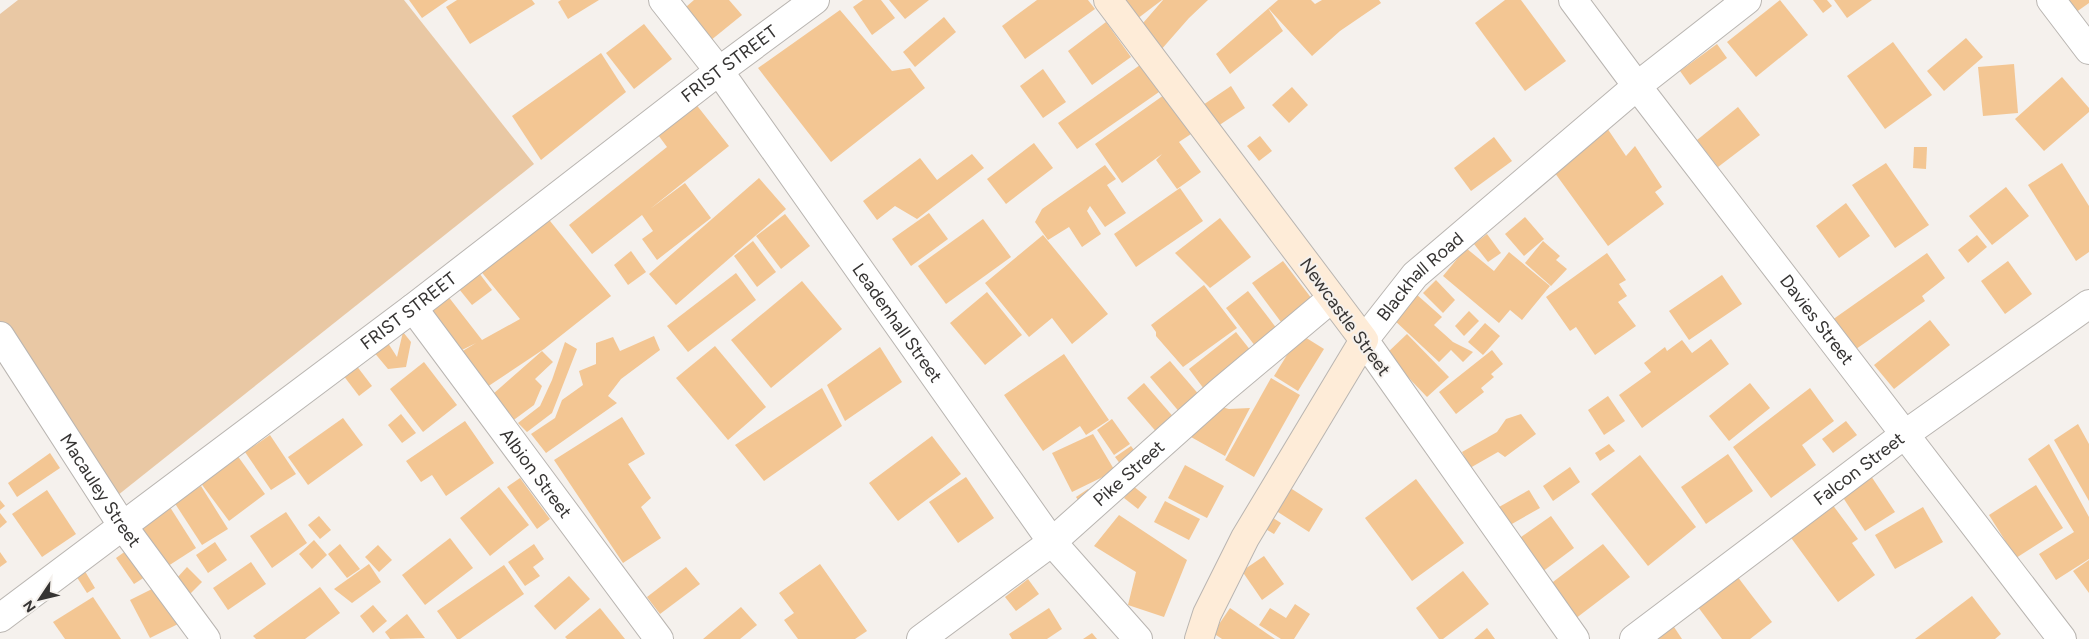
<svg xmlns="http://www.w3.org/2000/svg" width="2089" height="639" font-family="Figtree,sans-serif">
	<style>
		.green { fill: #e9c8a4 }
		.building { fill: #f3c693 }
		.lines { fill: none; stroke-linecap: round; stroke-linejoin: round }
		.street-casing { stroke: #b9b5b1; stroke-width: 30 }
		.secondary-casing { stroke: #b9b5b1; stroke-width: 30 }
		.street { stroke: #fff; stroke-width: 28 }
		.secondary { stroke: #feecd8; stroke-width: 28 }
		.labels { text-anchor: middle; stroke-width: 4; stroke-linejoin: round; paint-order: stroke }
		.street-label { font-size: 18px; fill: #363433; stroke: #f5f1ed }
	</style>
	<rect width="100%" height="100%" fill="#f5f1ed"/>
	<!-- green -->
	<polygon class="green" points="18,0 404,0 534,164 103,507 0,352 0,14"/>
	<!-- building -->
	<g class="building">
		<polygon points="409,0 448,0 422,18"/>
		<polygon points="457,0 532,0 535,4 470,44 446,7"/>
		<polygon points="561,0 599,0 568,19 558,2"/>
		<polygon points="694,0 729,0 742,15 705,45 679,13"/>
		<polygon points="863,0 881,0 895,18 872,35 853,7"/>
		<polygon points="889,0 929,0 905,19"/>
		<polygon points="1037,0 1088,0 1095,9 1025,59 1002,26"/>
		<polygon points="1116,0 1162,0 1133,22"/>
		<polygon points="1163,0 1208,0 1189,18 1160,51 1137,30"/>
		<polygon points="1278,0 1311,0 1315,4 1322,0 1379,0 1381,3 1340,31 1312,56 1268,8 1283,31 1230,74 1216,54"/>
		<polygon points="1505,0 1521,0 1566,61 1525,91 1475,23"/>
		<polygon points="1780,0 1808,35 1756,77 1727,42"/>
		<polygon points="1813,0 1827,0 1832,6 1823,13"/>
		<polygon points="1834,0 1872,0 1847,18"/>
		<polygon points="2061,0 2089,0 2089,3 2072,15"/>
		<polygon points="840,10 892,71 910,68 925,88 831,162 758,68"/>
		<polygon points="944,17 956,32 915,67 903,52"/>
		<polygon points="1106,22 1131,57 1092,85 1068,51"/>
		<polygon points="644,24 672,59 634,89 606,53"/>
		<polygon points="1966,38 1983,57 1944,91 1927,71"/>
		<polygon points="1893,42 1932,95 1885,129 1847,76"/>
		<polygon points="1717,44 1727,58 1690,85 1680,71"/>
		<polygon points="601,53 626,92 541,160 512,116"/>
		<polygon points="2014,64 2018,113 1983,116 1978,67"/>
		<polygon points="1140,65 1159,92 1077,149 1058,123"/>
		<polygon points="1043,69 1066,102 1043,118 1020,86"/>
		<polygon points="2062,77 2089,108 2089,112 2044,151 2015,119"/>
		<polygon points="1231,86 1245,108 1215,128 1200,107"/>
		<polygon points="1292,87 1308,105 1289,123 1272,105"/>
		<polygon points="1164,95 1191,134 1179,142 1201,172 1177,189 1156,160 1162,154 1122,183 1095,144"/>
		<polygon points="691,98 729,146 650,209 685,183 711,218 657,260 642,239 653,231 642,215 592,254 569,225 667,147 653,128"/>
		<polygon points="1738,107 1760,135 1718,167 1697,140"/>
		<polygon points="1607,128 1626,156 1635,146 1662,187 1655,192 1664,204 1608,246 1552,169"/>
		<polygon points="1260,136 1272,151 1259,161 1247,146"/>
		<polygon points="1494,137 1512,161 1471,191 1454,168"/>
		<polygon points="1034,143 1053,168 1006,204 987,179"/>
		<polygon points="1914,147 1927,147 1926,169 1913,168"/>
		<polygon points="972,154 984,168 917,219 895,206 877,220 863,201 920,158 937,180"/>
		<polygon points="1886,163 1929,225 1895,248 1852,185"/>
		<polygon points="2062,163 2089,206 2089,252 2076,261 2028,185"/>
		<polygon points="1105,165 1116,179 1107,185 1126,213 1105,227 1090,206 1087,211 1101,234 1082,247 1069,227 1048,240 1035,222 1042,209"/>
		<polygon points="759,178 786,209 676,305 649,274"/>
		<polygon points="2006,187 2029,216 1992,245 1969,216"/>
		<polygon points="1180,188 1203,221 1136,267 1114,234"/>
		<polygon points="1846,203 1870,236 1839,258 1816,226"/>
		<polygon points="929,213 948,239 911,266 892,239"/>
		<polygon points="785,214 810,246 781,269 756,236"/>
		<polygon points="546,216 611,296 544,349 481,391 456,355 476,343 462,350 427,304 444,291 482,340 520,319 479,269"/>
		<polygon points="1525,217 1544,239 1524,256 1505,234"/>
		<polygon points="1220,218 1251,257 1210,288 1175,253"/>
		<polygon points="983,219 1011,257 946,304 918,266"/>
		<polygon points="1487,234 1501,253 1488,262 1474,244"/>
		<polygon points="1043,235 1108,314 1072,344 1052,318 1029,337 985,283"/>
		<polygon points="1977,235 1987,247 1968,263 1958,250"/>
		<polygon points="753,241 776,272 757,287 734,256"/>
		<polygon points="1543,241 1560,256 1556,260 1567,269 1551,286 1525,263"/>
		<polygon points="1466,248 1494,271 1509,252 1550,286 1522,320 1510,310 1499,323 1443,276"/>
		<polygon points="631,251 646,272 628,285 614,265"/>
		<polygon points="1607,253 1626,280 1619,284 1627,296 1618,302 1636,326 1595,355 1576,327 1570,331 1546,297"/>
		<polygon points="1927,253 1945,278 1922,296 1925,301 1846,356 1825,325"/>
		<polygon points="1283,261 1312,299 1281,322 1252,283"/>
		<polygon points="2008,261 2032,294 2005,314 1981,281"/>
		<polygon points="479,273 492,290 472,305 459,289"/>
		<polygon points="736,273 756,300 688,352 667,326"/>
		<polygon points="1722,275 1742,304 1689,340 1669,311"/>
		<polygon points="1436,280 1455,300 1443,313 1423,293"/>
		<polygon points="802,281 842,329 771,388 731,340"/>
		<polygon points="1204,285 1237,328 1183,367 1156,336 1156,332 1151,325"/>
		<polygon points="1248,291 1281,334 1259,351 1226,308"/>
		<polygon points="987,292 1022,335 985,365 950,323"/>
		<polygon points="1416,294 1442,317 1434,325 1453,342 1473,352 1463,362 1451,350 1439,362 1393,319"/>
		<polygon points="1469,311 1479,321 1464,336 1455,326"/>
		<polygon points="1930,320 1950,345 1894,389 1874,365"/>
		<polygon points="1485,323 1500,336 1483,355 1468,342"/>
		<polygon points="403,332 411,342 406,367 388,369 373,351 386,340 397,357"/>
		<polygon points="1236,332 1255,356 1207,393 1189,369"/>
		<polygon points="1300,334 1324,349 1298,391 1274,376"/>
		<polygon points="1407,334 1449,377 1427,397 1386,354"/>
		<polygon points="654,336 660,350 621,379 608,396 617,403 546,453 531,434 555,418 562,400 583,385 579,371 596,364 596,343 613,337 620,351"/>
		<polygon points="1711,339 1729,364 1642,428 1619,395 1651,372 1644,363 1665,347 1667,351 1682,340 1692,353"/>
		<polygon points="565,342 577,349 552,413 527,432 518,423 540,406 552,380"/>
		<polygon points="715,346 766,407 728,440 676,378"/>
		<polygon points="880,347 902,382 845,421 827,385"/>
		<polygon points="1492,350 1503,364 1491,374 1494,377 1481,388 1484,392 1456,414 1439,392"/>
		<polygon points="542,351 553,362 535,379 542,386 534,405 511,422 493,394"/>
		<polygon points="1064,354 1109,420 1086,435 1080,426 1043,451 1004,395"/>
		<polygon points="1170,361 1201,397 1181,414 1150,377"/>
		<polygon points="424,362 457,405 423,432 390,389"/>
		<polygon points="356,365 372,386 359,396 343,375"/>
		<polygon points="1271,378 1300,395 1254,477 1225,460"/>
		<polygon points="1144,383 1176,420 1159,435 1127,398"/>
		<polygon points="1750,383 1770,408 1729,441 1709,416"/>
		<polygon points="822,388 842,426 764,481 735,445"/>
		<polygon points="1810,388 1834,421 1802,445 1816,465 1771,498 1733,447"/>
		<polygon points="1608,396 1625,421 1604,435 1588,410"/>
		<polygon points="1217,406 1229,409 1250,408 1225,456 1191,437"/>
		<polygon points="401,414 416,433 402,443 388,425"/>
		<polygon points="1521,414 1536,434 1505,457 1498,452 1470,468 1462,452 1497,432 1506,419"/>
		<polygon points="622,417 645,454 628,464 651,498 641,507 661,538 623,563 554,460"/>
		<polygon points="343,418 363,445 308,485 288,457"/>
		<polygon points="1112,419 1130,444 1114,455 1097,430"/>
		<polygon points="465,421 494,463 446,496 432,475 421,482 406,461"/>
		<polygon points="1846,421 1857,435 1833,453 1822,439"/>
		<polygon points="2078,424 2089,444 2089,501 2054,440"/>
		<polygon points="1093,434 1115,471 1072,492 1052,453"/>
		<polygon points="270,435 296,474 271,490 245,452"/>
		<polygon points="932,436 961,474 898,521 869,483"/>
		<polygon points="1609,444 1615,451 1600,461 1595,453"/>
		<polygon points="2049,444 2089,517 2089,559 2056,580 2039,554 2074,532 2028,459"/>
		<polygon points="1131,446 1137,454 1121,465 1115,457"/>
		<polygon points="50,453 60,468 17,497 8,483"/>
		<polygon points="1728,454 1753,491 1706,524 1681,487"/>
		<polygon points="237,455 265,494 229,521 200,482"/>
		<polygon points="1640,455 1696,527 1648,566 1591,494"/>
		<polygon points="1185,465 1224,486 1207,518 1168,498"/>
		<polygon points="1570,467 1580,482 1553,501 1543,486"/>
		<polygon points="1869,473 1895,512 1865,531 1840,493"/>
		<polygon points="966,477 994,518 958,543 929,502"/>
		<polygon points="520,478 550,519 537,529 507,487"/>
		<polygon points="1416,479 1464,543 1412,581 1365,518"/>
		<polygon points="1281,482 1323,509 1309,532 1267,505"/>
		<polygon points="2036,485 2063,528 2016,558 1989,515"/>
		<polygon points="201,486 228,529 202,545 174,502"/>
		<polygon points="1133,486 1147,497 1138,509 1124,498"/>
		<polygon points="499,487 529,525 490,556 460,518"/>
		<polygon points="1088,489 1093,496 1082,506 1076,497"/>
		<polygon points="47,490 76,534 42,557 12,514"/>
		<polygon points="1529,490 1540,508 1503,529 1492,511"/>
		<polygon points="0,500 5,506 0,510"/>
		<polygon points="1165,501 1200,519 1189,540 1154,522"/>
		<polygon points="168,504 196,548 165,568 137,524"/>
		<polygon points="1832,504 1858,539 1852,543 1875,575 1838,602 1789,535"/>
		<polygon points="1923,507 1943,542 1895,569 1875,535"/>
		<polygon points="286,512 307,543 272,568 250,536"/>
		<polygon points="0,513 7,522 0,528"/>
		<polygon points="1267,514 1281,523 1274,534 1260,526"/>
		<polygon points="1119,515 1187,560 1164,617 1128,605 1136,572 1094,546"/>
		<polygon points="319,516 331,530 320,539 308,525"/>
		<polygon points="1551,516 1574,548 1538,575 1514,542"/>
		<polygon points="450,538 473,568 425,605 402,575"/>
		<polygon points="314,540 327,555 312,569 299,554"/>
		<polygon points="215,542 227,560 208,573 196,555"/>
		<polygon points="340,544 360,569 347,578 328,554"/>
		<polygon points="534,544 544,559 533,567 540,576 525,586 508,562"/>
		<polygon points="1603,544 1630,577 1571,622 1545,588"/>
		<polygon points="378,545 392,560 379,572 365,557"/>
		<polygon points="130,548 148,575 134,584 116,558"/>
		<polygon points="0,552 7,562 0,567"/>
		<polygon points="1264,556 1284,584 1262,600 1242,571"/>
		<polygon points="2089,560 2089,593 2073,571"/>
		<polygon points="251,562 266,584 228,610 213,588"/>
		<polygon points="80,563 95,588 87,593 71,568"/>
		<polygon points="369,564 381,582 352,603 334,589"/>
		<polygon points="820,564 867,631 855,639 798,639 784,620 794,613 779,593"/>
		<polygon points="504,565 524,594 460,639 457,639 437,611"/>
		<polygon points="187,567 202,582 190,594 176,579"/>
		<polygon points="686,567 700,584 660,614 647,597"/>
		<polygon points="1463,571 1489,604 1443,639 1439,639 1416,608"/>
		<polygon points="569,576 590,599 555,630 534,606"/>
		<polygon points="1737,576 1772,622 1750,639 1722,639 1698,607"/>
		<polygon points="1028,579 1039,594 1016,611 1005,597"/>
		<polygon points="160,585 180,623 150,638 130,600"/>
		<polygon points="320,587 340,613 305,639 256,639 253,636"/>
		<polygon points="1972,596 2001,634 1995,639 1915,639"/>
		<polygon points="93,597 121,639 65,639 53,622"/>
		<polygon points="1295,604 1310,614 1294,639 1281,639 1259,625 1270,608 1286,618"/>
		<polygon points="373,605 387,621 373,633 360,616"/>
		<polygon points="741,607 757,625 740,639 703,639"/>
		<polygon points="600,608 625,639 567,639 565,637"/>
		<polygon points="1049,608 1062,629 1047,639 1012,639 1009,634"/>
		<polygon points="1230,608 1275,639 1222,639 1213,633"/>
		<polygon points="407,614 425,638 390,639 385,632"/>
		<polygon points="1670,621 1682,639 1644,639"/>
		<polygon points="1487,628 1495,639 1474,639"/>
		<polygon points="1092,633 1097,639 1083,639"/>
	</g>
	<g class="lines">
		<!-- street casing -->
		<g class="street-casing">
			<g id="street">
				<path id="s1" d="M 663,0 L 719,71 L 1052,542 L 1138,639"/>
				<path id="s2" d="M 1573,0 L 1637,86 L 2062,639"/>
				<polyline points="2051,0 2089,50"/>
				<path id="s3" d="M 413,308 L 659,639"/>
				<path id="s4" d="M 0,336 L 122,525 L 206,639"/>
				<path id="s5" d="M 0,618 L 413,308 L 719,71 L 815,0"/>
				<path id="s6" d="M 921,639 L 1052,542 L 1221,391 L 1332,298"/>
				<path id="s7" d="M 1575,639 L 1364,340 L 1415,275 L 1637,86 L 1747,0"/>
				<path id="s8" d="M 1634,639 L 1904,435 L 2089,304"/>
			</g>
		</g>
		<!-- secondary casing -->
		<g class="secondary-casing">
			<polyline id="secondary" points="1108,0 1364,340 1245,538 1207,614 1199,639"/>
		</g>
		<!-- street -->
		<use href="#street" class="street"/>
		<!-- secondary -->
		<use href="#secondary" class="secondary"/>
	</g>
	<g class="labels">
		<!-- street labels -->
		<g class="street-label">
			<text dy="6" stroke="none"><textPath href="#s5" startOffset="916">FRIST STREET</textPath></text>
			<text dy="6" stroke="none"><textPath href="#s7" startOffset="451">Blackhall Road</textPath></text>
			<text dy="6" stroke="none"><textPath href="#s5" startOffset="511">FRIST STREET</textPath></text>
			<text transform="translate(1345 317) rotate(54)" y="6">Newcastle Street</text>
			<text dy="6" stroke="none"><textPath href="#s2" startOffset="402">Davies Street</textPath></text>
			<text dy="6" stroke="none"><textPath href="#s1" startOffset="399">Leadenhall Street</textPath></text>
			<text dy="6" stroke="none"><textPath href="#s8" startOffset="282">Falcon Street</textPath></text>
			<text dy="6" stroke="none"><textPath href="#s6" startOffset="266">Pike Street</textPath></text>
			<text dy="6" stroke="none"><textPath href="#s3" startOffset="206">Albion Street</textPath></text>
			<text dy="6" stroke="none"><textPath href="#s4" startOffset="184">Macauley Street</textPath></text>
		</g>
	</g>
	<!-- north arrow -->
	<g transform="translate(40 599) rotate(235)" stroke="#f5f1ed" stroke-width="4" paint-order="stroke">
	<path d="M0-4L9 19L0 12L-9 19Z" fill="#363433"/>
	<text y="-8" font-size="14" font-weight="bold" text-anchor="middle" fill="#363433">N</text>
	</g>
</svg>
